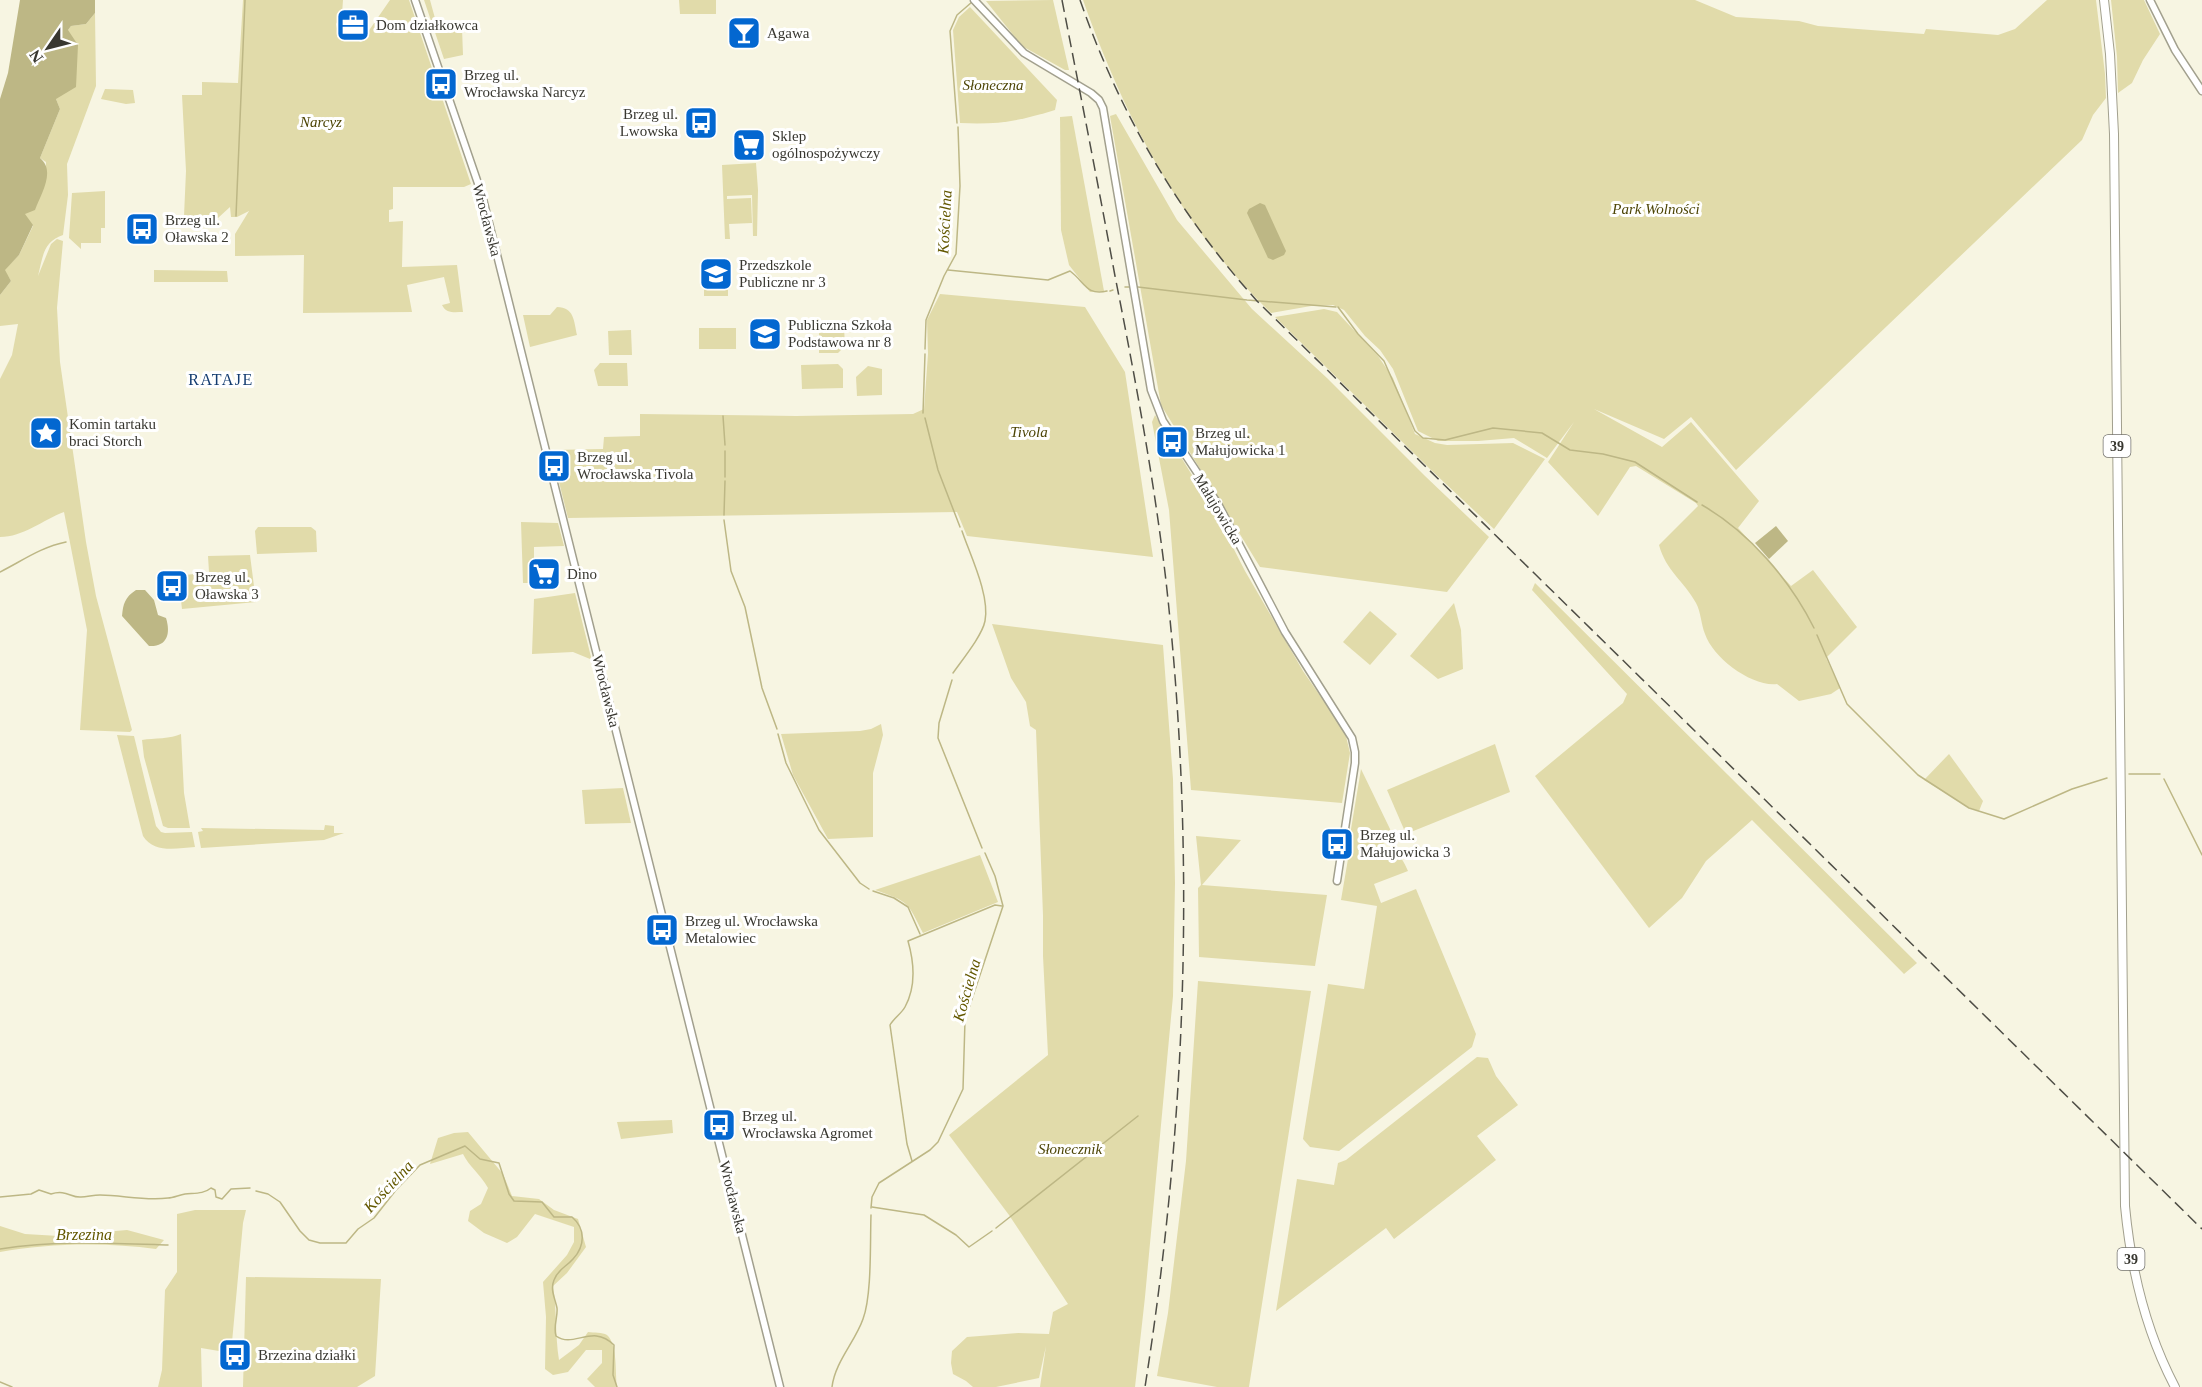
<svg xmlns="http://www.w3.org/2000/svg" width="2202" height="1387" font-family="Georgia,serif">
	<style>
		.green { fill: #e1dbaa }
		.water { fill: #bdb785 }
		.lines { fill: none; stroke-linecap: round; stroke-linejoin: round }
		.stream { stroke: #bdb785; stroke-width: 1.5 }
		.minor-casing { stroke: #a2a08e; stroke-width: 9 }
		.major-casing { stroke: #a2a08e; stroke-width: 10 }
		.minor { stroke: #fff; stroke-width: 6 }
		.major { stroke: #fff; stroke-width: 8 }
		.rail { stroke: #4f4e46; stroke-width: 1.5; stroke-dasharray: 12 6; stroke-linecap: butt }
		.labels { text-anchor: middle; stroke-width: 6; stroke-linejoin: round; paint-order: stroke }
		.shield { fill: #fff; stroke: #74736e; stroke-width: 1.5 }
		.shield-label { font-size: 14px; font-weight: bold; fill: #383730 }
		.poi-label { font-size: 15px; fill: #383730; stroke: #fff; text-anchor: start }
		.park-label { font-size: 15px; font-style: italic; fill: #4d4506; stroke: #fff }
		.street-label { font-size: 15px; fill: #383730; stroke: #fff }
		.water-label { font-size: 16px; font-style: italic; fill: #635800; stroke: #fff }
		.neighbourhood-label { font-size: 16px; letter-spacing: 1.5px; fill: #133c70; stroke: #fff }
	</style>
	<rect width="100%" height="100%" fill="#f7f5e2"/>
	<!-- green -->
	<g class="green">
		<path d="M 243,0 L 343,0 L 342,14 L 336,24 L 338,33 L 344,34 L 361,42 L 390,0 L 409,0 L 471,184 L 464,187 L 393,187 L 393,209 L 389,210 L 389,222 L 403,221 L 402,267 L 457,265 L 463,312 C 455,312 446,314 442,305 L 450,303 L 444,277 L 407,285 L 412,312 L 303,313 L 304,255 L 235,256 L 235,234 L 249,211 L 237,217 L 231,217 L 230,207 L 218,218 L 184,216 L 186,171 L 182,95 L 202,95 L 202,82 L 238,83 Z"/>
		<polygon points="424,0 430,0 439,33 453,29 462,28 463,55 444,59"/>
		<polygon points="679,0 716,0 716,14 680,14"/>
		<polygon points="1053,0 1069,70 1065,70 1022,46 986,1"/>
		<path d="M 1083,0 L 1695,0 L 1736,17 L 1799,21 L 1818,26 L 1924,34 L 1926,29 L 1998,35 L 2015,29 L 2047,0 L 2096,0 L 2105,74 L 2106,98 L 2093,115 L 2082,140 L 1736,470 L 1691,417 L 1664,439 L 1594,409 L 1662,447 L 1691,422 L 1759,501 L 1738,528 L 1791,586 L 1813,570 L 1857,627 L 1826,658 L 1840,688 L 1831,694 L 1799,701 L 1777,684 C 1752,687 1713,658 1705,634 C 1701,624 1701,612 1696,603 C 1684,581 1666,571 1659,545 L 1698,506 L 1696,503 L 1636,466 L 1630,467 L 1598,516 L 1548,462 L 1574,422 L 1547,458 L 1514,438 L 1478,441 L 1438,441 L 1418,431 L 1393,369 L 1380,350 L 1365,336 L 1344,310 L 1333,305 L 1311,306 L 1271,313 C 1181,227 1124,116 1083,0 Z"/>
		<polygon points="2111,0 2144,0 2160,34 2143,60 2132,83 2118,93 2117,57"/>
		<path d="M 970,7 L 1057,100 L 1055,110 C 1019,121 997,125 960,123 L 953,30 L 959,17 Z"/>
		<path d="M 95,13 L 96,86 L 67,164 L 68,195 L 63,235 C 43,242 43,256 38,276 L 51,244 L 57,239 L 63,241 L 57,308 L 60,362 L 86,542 L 96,596 L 132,730 L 130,732 L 80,730 L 87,630 L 64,512 C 43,520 23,537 0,537 L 0,379 L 12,355 L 18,324 L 0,326 L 0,295 L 11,281 L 4,270 L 19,255 L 33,226 L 24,214 L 46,166 L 46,162 L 40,158 L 60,109 L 56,99 L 68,30 L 71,26 L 86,24 Z"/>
		<polygon points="105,89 133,90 135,103 126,104 101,99"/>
		<polygon points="1116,114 1177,220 1252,309 1327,378 1425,476 1489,537 1447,592 1260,567 1161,405 1110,116"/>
		<polygon points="1072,116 1104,291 1090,292 1069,265 1061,230 1060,117"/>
		<polygon points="756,163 758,190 757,236 753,236 752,195 727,196 727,199 751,198 752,223 729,224 730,239 725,239 722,165"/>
		<polygon points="105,191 105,228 101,228 101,243 81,243 81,249 69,238 72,193"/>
		<polygon points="704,267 725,267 725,275 728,275 728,296 704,296"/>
		<polygon points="154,270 227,271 228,282 154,282"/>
		<polygon points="940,294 1085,307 1125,372 1153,557 967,536 957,512 568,518 551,450 603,449 604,437 640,436 640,414 796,416 913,414 924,409 928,354 927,320"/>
		<path d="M 557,307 C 574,307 574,321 577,335 L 530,347 L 523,315 L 550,315 Z"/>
		<polygon points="1324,309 1337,312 1378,356 1393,378 1415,434 1435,443 1447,445 1513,443 1545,459 1494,529 1431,470 1275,317"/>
		<polygon points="819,327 844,327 845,346 838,353 819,353"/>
		<rect x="699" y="328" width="37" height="21"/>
		<polygon points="631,330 632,355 609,355 608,331"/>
		<polygon points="600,363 627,363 628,386 598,386 594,370"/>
		<polygon points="838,364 843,369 843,388 802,389 801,365"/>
		<polygon points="868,366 882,369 882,395 857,396 856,377"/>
		<polygon points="1155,415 1216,514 1245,571 1303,671 1345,732 1350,753 1342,803 1191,790 1169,510 1152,422"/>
		<polygon points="521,522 558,523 564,546 534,547 534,583 523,583"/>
		<polygon points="258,527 311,527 316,531 317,552 257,554 255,531"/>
		<polygon points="250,555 256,602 182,609 178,576 209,572 208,556"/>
		<polygon points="1535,583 1917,963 1904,974 1752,820 1706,861 1682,898 1649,928 1535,776 1623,703 1627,694 1532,590"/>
		<polygon points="575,593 591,657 590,659 573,652 532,654 534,599"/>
		<polygon points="1454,603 1461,630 1463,669 1438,679 1410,656"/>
		<polygon points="1370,611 1397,634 1370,665 1343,642"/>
		<polygon points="992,624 1163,645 1173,779 1175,883 1173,996 1145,1297 1135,1387 1040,1387 1046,1346 1039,1378 996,1387 973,1387 966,1381 953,1374 951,1363 952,1351 967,1337 1018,1333 1049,1334 1053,1312 1068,1304 1009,1215 949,1135 1048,1055 1043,956 1043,915 1036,730 1030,726 1026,702 1011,678"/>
		<polygon points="881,724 883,735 873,773 873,837 828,839 793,775 781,734 860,731 871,729"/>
		<path d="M 181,734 L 184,793 L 190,828 L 168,828 L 163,826 L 144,757 L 142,740 C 154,738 171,739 181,734 Z"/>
		<path d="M 117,735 L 134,736 L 156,826 L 161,832 L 165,833 L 192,832 L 195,847 C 178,848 154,854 143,836 Z"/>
		<polygon points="1495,744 1510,792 1406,834 1387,790"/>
		<polygon points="1949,754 1983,801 1979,811 1970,808 1924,780"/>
		<path d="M 1361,769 L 1390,829 L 1392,840 L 1378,846 C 1395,850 1401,854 1408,871 L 1374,884 L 1381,903 L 1416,889 L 1476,1034 L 1472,1047 L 1339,1151 L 1310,1147 L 1303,1139 L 1328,984 L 1364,989 L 1377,906 L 1341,900 L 1348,859 L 1346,859 Z"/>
		<polygon points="623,788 631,823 585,824 582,790"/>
		<polygon points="325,825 334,826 334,833 344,833 324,840 201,848 198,832 203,831 201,828 324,830"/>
		<polygon points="1196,836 1241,840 1202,885 1327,895 1315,966 1199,957 1198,888 1201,885"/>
		<path d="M 980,855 L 998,902 L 923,933 C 907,901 909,902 875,890 Z"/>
		<polygon points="1198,981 1311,991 1249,1387 1217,1387 1157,1376 1168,1313 1186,1161"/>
		<polygon points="1477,1057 1488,1058 1496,1076 1518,1105 1477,1136 1496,1160 1394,1239 1386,1228 1276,1311 1297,1179 1334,1185 1338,1163 1346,1160"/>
		<polygon points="672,1120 673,1133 621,1139 617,1122"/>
		<path d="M 468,1132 L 503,1174 L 512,1196 L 539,1199 L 554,1210 L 578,1219 L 586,1247 L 567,1273 L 553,1286 C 557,1310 555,1335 559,1360 L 579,1345 L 588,1332 C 594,1333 602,1332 607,1335 C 618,1345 615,1374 617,1387 L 595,1387 L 587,1379 L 602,1363 L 602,1350 L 586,1350 L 568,1372 L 553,1375 L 545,1369 L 546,1317 L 543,1282 L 567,1255 L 574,1242 L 574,1227 L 535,1214 L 517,1237 L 507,1243 L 484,1233 L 468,1221 L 470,1211 L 481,1204 L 488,1188 C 481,1175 468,1165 463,1154 L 430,1164 L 438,1138 L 454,1133 Z"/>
		<polygon points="195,1210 246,1210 243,1223 231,1353 201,1348 202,1387 158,1387 162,1370 165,1290 177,1272 177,1214"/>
		<path d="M 0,1226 L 25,1234 L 59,1236 L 127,1230 L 164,1240 L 156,1249 C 107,1242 48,1243 0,1252 Z"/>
		<polygon points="246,1277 381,1279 375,1376 357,1387 243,1387"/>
	</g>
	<!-- water -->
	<g class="water">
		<path d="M 20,0 L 95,0 L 95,13 L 86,24 L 71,26 L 68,30 L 78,45 L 76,87 L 56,99 L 60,109 L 40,158 C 56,171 41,194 35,210 L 25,214 L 33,225 L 19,255 L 5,270 L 11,281 L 0,295 L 0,99 L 8,73 Z"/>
		<polygon points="1260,203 1265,205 1286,251 1284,255 1273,260 1268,258 1247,213 1249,209"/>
		<polygon points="1776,526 1788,541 1769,559 1755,543"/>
		<path d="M 136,590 L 145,590 L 154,600 L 158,615 L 166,618 C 171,634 167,647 149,646 L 122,616 C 123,604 125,597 136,590 Z"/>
	</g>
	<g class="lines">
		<!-- stream -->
		<g class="stream">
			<polyline points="957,123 950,31 957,15 972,2"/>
			<polyline points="236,216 245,0"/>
			<path d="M 948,270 L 1048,280 L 1070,271 C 1085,282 1086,296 1107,291"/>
			<polyline points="1125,287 1129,287"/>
			<polyline points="1138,287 1247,300 1336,307"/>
			<polyline points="1110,291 1113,290"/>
			<polyline points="1338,307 1358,334 1384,361 1415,431 1423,438 1445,440 1493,428 1542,433 1570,450 1603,454 1635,462 1697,502"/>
			<polyline points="925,349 926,320 944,276 956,254 960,186 958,127"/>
			<polyline points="923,413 925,354"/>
			<polyline points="723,416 725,445"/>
			<polyline points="925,418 938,470 960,527"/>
			<polyline points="725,477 725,451"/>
			<path d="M 1702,505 C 1749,532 1790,580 1814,628"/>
			<polyline points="724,515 725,481"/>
			<polyline points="724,520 731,571 745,607 762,688 777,729"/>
			<path d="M 0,572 C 22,561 41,547 66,542"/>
			<polyline points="1817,635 1847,704 1918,775 1969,808 2004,819 2072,789 2107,778"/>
			<path d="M 953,673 C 962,660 982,636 985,621 C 990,595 970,555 962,531"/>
			<polyline points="952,680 939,723 938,738 982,848"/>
			<polyline points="778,734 786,763 819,830 860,883 869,889"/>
			<polyline points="2129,774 2160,774"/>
			<polyline points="2164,779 2202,855"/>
			<polyline points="873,891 894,898 908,907 920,934"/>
			<path d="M 912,1161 L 907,1144 L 890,1025 C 894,1018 901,1014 905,1007 C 916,987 914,962 908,941 L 995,905 L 1002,906"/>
			<path d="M 256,1191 L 268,1194 L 280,1202 L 300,1231 L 309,1240 L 320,1243 L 346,1243 L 358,1229 L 374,1218 L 396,1190 L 420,1165 L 465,1146 L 480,1159 L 499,1163 L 509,1194 L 514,1201 L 542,1202 L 554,1217 L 572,1217 C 586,1229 585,1246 573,1259 C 566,1267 558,1269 554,1280 C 550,1290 555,1298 557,1308 C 558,1317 553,1326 556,1336 C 574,1349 592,1323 614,1345 L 613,1375 L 617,1387"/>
			<path d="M 0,1197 L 31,1194 L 39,1190 L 51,1194 C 66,1189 71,1198 81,1197 C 87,1197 93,1195 100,1195 C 122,1195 144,1201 168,1198 C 173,1198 179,1195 185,1194 C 195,1193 204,1194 211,1188 L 215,1190 L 216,1197 L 222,1199 L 231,1189 L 250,1188"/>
			<polyline points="872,1207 924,1215 956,1235 969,1247 992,1231"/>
			<polyline points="871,1208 872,1197 879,1183 930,1150 938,1142 963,1089 965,1020 1003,906 995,876 985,853"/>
			<polyline points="996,1228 1138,1116"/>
			<path d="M 0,1249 C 56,1240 112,1243 168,1245"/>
			<polyline points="0,1382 12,1387"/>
			<path d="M 832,1387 C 835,1362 855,1342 863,1319 C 872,1295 870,1242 871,1215"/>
		</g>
		<!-- minor casing -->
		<g class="minor-casing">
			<g id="minor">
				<polyline points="415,0 482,195 780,1387"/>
				<polyline points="974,0 1024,53 1091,93 1099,100 1103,108 1151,390 1163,421 1218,504 1285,632 1352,738 1355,752 1355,763 1337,881"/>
				<polyline points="2150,0 2175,50 2202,91"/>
			</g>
		</g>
		<!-- major casing -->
		<g class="major-casing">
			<path id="major" d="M 2104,0 L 2110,54 L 2114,134 L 2125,1206 C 2131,1270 2145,1330 2175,1387"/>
		</g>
		<!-- minor -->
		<use href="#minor" class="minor"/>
		<!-- major -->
		<use href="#major" class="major"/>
		<!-- rail -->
		<g class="rail">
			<path d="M 1062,0 C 1080,92 1098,184 1115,276 C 1135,377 1154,479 1166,581 C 1196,850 1187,1120 1145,1387"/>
			<path d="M 1080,0 C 1119,112 1177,212 1257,301 L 2202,1229"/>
		</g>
	</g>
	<!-- icons -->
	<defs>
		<g id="office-square" transform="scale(1.725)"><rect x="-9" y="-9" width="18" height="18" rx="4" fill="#0367d0" stroke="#fff"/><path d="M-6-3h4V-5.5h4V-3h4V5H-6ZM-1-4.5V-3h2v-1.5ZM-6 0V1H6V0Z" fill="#fff"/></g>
		<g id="bar-square" transform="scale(1.725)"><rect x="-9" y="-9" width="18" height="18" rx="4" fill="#0367d0" stroke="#fff"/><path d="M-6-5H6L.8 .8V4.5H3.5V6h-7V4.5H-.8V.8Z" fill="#fff"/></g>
		<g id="bus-square" transform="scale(1.725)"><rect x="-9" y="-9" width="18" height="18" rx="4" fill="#0367d0" stroke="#fff"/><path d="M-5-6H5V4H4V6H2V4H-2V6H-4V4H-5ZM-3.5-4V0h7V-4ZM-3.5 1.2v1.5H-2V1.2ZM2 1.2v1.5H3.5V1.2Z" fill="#fff"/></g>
		<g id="supermarket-square" transform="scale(1.725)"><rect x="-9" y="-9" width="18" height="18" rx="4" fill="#0367d0" stroke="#fff"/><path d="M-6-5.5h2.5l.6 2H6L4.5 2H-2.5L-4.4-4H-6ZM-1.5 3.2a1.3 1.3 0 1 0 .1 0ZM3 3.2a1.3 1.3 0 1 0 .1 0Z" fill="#fff"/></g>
		<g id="school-square" transform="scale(1.725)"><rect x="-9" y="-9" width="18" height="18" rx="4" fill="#0367d0" stroke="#fff"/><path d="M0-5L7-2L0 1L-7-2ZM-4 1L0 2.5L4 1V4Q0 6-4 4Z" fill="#fff"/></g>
		<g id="sight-square" transform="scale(1.725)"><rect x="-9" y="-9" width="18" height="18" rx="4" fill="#0367d0" stroke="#fff"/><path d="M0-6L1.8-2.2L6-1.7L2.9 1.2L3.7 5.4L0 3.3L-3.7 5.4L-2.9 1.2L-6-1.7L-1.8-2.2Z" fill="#fff"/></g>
	</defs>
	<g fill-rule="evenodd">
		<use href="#office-square" x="353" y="25"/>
		<use href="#bar-square" x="744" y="33"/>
		<use href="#bus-square" x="441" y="84"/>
		<use href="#bus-square" x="701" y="123"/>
		<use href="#supermarket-square" x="749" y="145"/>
		<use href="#bus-square" x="142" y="229"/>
		<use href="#school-square" x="716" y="274"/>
		<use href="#school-square" x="765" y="334"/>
		<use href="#sight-square" x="46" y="433"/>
		<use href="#bus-square" x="1172" y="442"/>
		<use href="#bus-square" x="554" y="466"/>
		<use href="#supermarket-square" x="544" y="574"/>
		<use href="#bus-square" x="172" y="586"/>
		<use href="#bus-square" x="1337" y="844"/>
		<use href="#bus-square" x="662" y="930"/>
		<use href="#bus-square" x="719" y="1125"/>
		<use href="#bus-square" x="235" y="1355"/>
	</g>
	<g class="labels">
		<!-- shield labels -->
		<g class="shield">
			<rect x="2103.5" y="435" width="27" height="22" rx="4.5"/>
			<rect x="2117.5" y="1248" width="27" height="22" rx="4.5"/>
		</g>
		<g class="shield-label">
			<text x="2117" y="451">39</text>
			<text x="2131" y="1264">39</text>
		</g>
		<!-- poi labels -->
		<g class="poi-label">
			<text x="376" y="30">Dom działkowca</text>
			<text x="767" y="38">Agawa</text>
			<text x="464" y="80">Brzeg ul.<tspan x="464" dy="17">Wrocławska Narcyz</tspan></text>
			<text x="678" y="119" text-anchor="end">Brzeg ul.<tspan x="678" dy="17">Lwowska</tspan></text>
			<text x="772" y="141">Sklep<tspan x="772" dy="17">ogólnospożywczy</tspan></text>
			<text x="165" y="225">Brzeg ul.<tspan x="165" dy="17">Oławska 2</tspan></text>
			<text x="739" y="270">Przedszkole<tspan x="739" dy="17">Publiczne nr 3</tspan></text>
			<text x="788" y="330">Publiczna Szkoła<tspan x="788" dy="17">Podstawowa nr 8</tspan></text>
			<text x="69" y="429">Komin tartaku<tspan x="69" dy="17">braci Storch</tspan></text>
			<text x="1195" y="438">Brzeg ul.<tspan x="1195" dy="17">Małujowicka 1</tspan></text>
			<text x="577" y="462">Brzeg ul.<tspan x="577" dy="17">Wrocławska Tivola</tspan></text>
			<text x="567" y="579">Dino</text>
			<text x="195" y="582">Brzeg ul.<tspan x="195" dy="17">Oławska 3</tspan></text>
			<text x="1360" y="840">Brzeg ul.<tspan x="1360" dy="17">Małujowicka 3</tspan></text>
			<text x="685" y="926">Brzeg ul. Wrocławska<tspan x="685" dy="17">Metalowiec</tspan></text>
			<text x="742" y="1121">Brzeg ul.<tspan x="742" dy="17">Wrocławska Agromet</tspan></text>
			<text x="258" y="1360">Brzezina działki</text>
		</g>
		<!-- park labels -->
		<g class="park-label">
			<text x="993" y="90">Słoneczna</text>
			<text x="321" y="127">Narcyz</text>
			<text x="1656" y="214">Park Wolności</text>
			<text x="1029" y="437">Tivola</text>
			<text x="1070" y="1154">Słonecznik</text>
		</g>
		<!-- street labels -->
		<g class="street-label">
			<text transform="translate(487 220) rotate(75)" y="5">Wrocławska</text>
			<text transform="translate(1218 509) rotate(59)" y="5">Małujowicka</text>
			<text transform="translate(606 691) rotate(76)" y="5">Wrocławska</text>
			<text transform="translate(733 1197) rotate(76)" y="5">Wrocławska</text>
		</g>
		<!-- water labels -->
		<g class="water-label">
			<text transform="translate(944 222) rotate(-87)" y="6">Kościelna</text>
			<text transform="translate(966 990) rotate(-74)" y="6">Kościelna</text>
			<text transform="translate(388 1186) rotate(-47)" y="6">Kościelna</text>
			<text x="84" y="1240">Brzezina</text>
		</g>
		<!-- neighbourhood labels -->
		<g class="neighbourhood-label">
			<text x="221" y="385">RATAJE</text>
		</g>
	</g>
	<!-- north arrow -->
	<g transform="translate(48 48) rotate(235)" stroke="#ffffff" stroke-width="4.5" paint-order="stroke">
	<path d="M0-4.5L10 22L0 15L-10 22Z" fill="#383730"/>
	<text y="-9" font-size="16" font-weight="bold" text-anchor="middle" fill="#383730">N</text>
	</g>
</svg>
